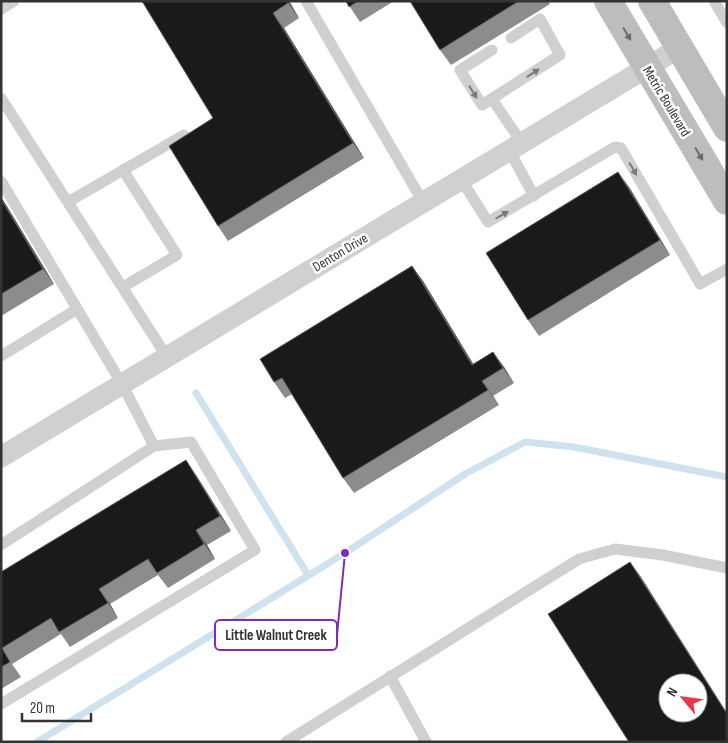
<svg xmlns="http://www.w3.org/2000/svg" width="728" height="743" font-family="'Sofia Sans Condensed',sans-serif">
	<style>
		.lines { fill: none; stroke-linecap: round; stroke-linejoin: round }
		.stream { stroke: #cfe2ee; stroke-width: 7 }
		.service { stroke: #d0d0d0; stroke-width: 11 }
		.minor { stroke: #d0d0d0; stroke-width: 21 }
		.secondary { stroke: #bdbdbd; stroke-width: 28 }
		.wall { fill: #8c8c8c }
		.shaded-wall { fill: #5f5f5f }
		.building { fill: #1a1a1a; stroke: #5f5f5f; fill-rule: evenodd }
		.oneway { fill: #6a6a6a }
		.oneway2 { fill: #7a7a7a }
		.labels { text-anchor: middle; stroke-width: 5; stroke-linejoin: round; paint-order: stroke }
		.street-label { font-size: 14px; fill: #333; stroke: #fff }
		.leader { fill: none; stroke: #7b2cbf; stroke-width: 2 }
		.callout-dot { fill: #7b2cbf; stroke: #fff; stroke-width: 2 }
		.callout { fill: #fff; stroke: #7b2cbf; stroke-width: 2 }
		.callout-label { font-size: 15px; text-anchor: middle; font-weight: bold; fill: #333 }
	</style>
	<rect width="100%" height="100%" fill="#fff"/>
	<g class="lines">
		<!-- stream -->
		<g class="stream">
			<polyline points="196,393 308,575"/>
			<polyline points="37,742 345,553 465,474 525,442 574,447 727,477"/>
		</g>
		<!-- service -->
		<g class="service">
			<polyline points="306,1 423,202"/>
			<polyline points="714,1 727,23"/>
			<polyline points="1,9 14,1"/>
			<polyline points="492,50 460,70 482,105 560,55 540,19 511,38"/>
			<polyline points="1,98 167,357"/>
			<polyline points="492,99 522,143"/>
			<polyline points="509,150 534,196"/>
			<polyline points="461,179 488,222 615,147 621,148 699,282 700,284 727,269"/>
			<polyline points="1,181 122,384 154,446 191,442 255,550 1,704"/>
			<polyline points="68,202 184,135"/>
			<polyline points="123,287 177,255 123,170"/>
			<polyline points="1,356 77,309"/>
			<polyline points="1,545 154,446"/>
			<polyline points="390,676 426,742"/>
			<polyline points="286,742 579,559 615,549 663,555 727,568"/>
		</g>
		<!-- minor -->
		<polyline class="minor" points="1,457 679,48"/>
		<!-- secondary -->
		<g class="secondary">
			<polyline points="608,1 727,201"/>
			<polyline points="652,1 727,128"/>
		</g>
	</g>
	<!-- wall -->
	<g class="wall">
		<polygon points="142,1 289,1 299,18 284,28 364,158 228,241 218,226 213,118"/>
		<polygon points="346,1 394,1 360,22"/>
		<polygon points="410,1 548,1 550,4 451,65 440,50"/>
		<polygon points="629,187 670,255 539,336 528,320"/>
		<polygon points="1,197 54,284 1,316"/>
		<polygon points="412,266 423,281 473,364 493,352 504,367 514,383 493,396 499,405 354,493 343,478 292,394 285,398 274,382"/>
		<polygon points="196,475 231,531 207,545 215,559 168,588 158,575 110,604 118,618 70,647 61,634 12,664 21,677 1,689 1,572"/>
	</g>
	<!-- shaded-wall -->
	<g class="shaded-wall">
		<polygon points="287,1 289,1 299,18 288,3"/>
		<polygon points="273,13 284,28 364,158 353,143"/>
		<polygon points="618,172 629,187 670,255 660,240"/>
		<polygon points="1,197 5,203 54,284 43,269 1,199"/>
		<polygon points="412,266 423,281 483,380 472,365"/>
		<polygon points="493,352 504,367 514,383 503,368"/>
		<polygon points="482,381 493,396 499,405 488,390"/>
		<polygon points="186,460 196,475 231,531 220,516"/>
		<polygon points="196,530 207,545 215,559 204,544"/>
		<polygon points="630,562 641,577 727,713 727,714"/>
		<polygon points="99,589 110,604 118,618 108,603"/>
	</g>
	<!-- building -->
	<g class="building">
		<polygon points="142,1 287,1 288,3 273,13 353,143 218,226 169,146 213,118"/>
		<polygon points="346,1 358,1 349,7"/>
		<polygon points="410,1 519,1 440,50"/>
		<polygon points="618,172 660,240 528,320 486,253"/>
		<polygon points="1,199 43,269 1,294"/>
		<polygon points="412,266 472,365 493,352 503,368 482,381 488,390 343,478 282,378 274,382 260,359"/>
		<polygon points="186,460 220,516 196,530 204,544 157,573 148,559 99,589 108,603 59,632 51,618 2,648 10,662 1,667 1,572"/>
		<path d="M 630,562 L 727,714 L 727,742 L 629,742 L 548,614 ZM 668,683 L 698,683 L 698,713 L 668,713 Z"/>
	</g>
	<!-- one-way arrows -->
	<defs><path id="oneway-solid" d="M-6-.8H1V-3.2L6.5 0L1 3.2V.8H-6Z" transform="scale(1.25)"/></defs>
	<g class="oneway">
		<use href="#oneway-solid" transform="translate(627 34) rotate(59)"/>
		<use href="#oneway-solid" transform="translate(699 154) rotate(59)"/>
	</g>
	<g class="oneway2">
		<use href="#oneway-solid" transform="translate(533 73) rotate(-33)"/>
		<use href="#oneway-solid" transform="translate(473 92) rotate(58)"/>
		<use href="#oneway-solid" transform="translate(633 169) rotate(60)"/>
		<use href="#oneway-solid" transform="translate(502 215) rotate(-30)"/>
	</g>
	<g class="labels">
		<!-- street labels -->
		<g class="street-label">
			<text transform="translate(667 101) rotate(59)" y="5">Metric Boulevard</text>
			<text transform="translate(340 252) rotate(-31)" y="5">Denton Drive</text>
		</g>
	</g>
	<!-- callouts -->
	<path class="leader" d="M345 553L337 635"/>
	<circle class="callout-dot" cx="345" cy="553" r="5"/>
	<rect class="callout" x="215" y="620" width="122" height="30" rx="5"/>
	<g class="callout-label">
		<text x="276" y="640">Little Walnut Creek</text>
	</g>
	<!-- border -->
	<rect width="728" height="743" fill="none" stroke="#333333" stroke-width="5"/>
	<!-- north arrow -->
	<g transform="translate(683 698) rotate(299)"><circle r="24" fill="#ffffff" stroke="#adadad"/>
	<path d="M0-4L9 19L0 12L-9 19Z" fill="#e63946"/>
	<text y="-8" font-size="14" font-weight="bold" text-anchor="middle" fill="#333333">N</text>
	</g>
	<!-- scale -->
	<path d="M22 713v8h69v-8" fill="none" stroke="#333333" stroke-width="2.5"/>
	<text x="30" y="713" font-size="15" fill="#333333" stroke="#ffffff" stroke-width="4" paint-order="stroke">20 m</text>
</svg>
